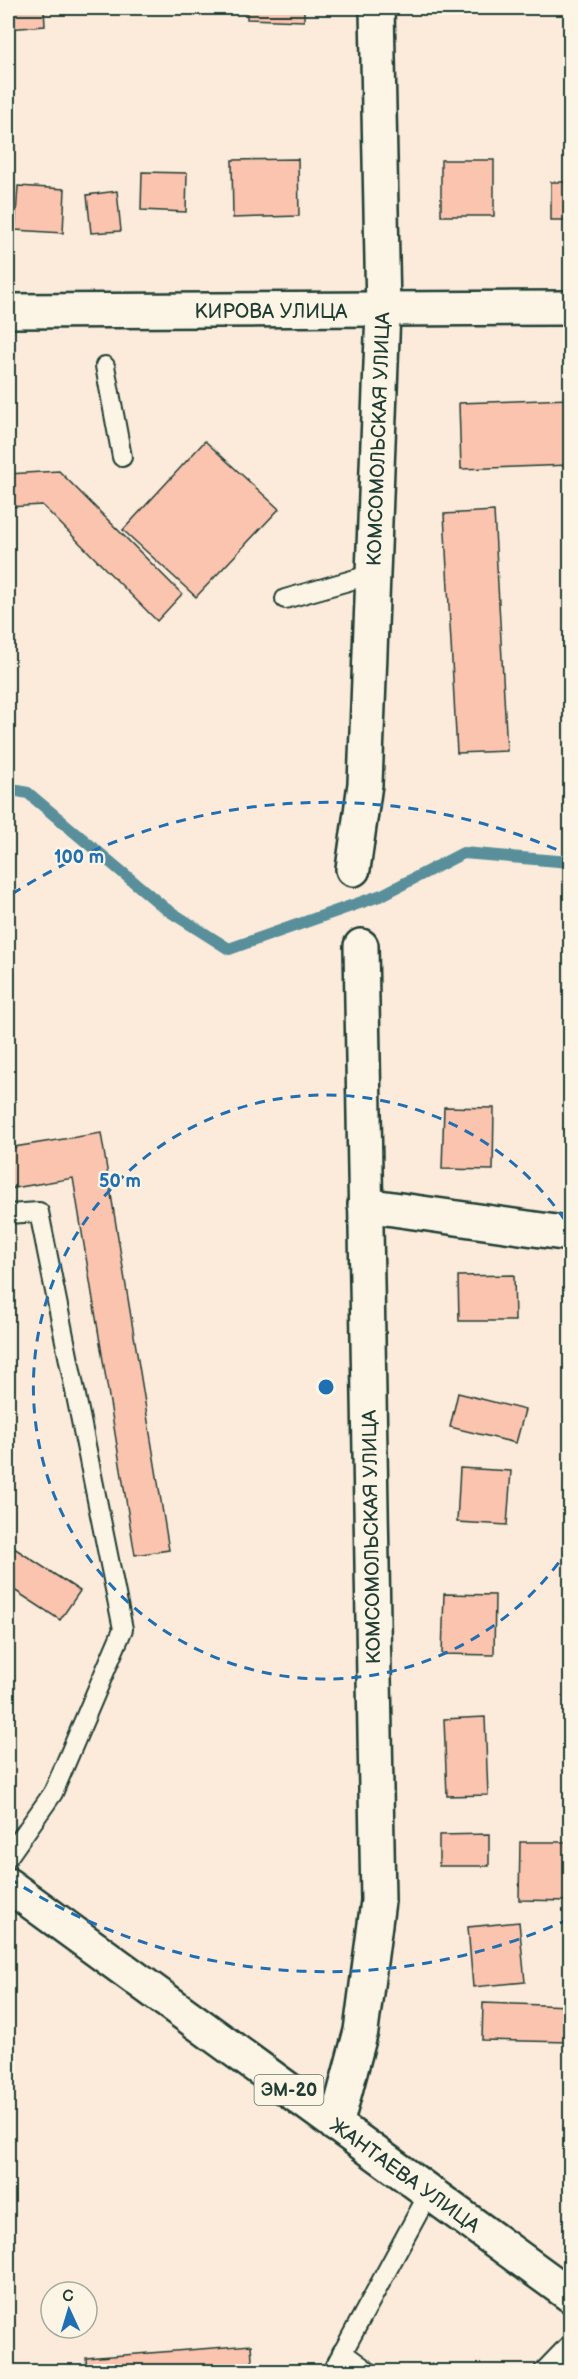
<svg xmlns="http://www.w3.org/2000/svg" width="578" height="2379" font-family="'Balsamiq Sans',sans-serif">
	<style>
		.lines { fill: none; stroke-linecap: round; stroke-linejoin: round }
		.stream { stroke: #588f9b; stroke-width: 12 }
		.building { fill: #fbc4af; stroke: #1f3d34; stroke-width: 1.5 }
		.service-casing { stroke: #1f3d34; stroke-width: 22 }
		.minor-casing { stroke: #1f3d34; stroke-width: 38 }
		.primary-casing { stroke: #1f3d34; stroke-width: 38 }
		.service { stroke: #fcf5e5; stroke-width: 18 }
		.minor { stroke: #fcf5e5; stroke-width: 33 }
		.primary { stroke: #fcf5e5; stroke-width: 33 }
		.ring { fill: none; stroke: #1f6fb2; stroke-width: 3; stroke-dasharray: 10 8 }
		.labels { text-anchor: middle; stroke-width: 4.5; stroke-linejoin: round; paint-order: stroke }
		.shield { fill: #fcf5e5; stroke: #617469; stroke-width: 1.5 }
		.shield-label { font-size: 18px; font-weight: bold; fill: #1f3d34 }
		.street-label { font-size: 20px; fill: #1f3d34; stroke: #fcf5e5 }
		.centre { fill: #1f6fb2; stroke: #fcf5e5; stroke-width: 3 }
		.ring-label { font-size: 18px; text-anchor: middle; font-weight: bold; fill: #1f6fb2; stroke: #fcf5e5; stroke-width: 4.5; stroke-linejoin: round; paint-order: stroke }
	</style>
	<rect width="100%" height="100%" fill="#fcebda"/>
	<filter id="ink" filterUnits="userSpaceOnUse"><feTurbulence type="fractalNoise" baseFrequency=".0167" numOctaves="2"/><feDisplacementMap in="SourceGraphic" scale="12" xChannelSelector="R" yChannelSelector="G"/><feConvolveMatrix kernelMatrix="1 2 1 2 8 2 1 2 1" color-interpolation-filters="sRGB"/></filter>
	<g filter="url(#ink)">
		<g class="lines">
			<!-- stream -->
			<polyline class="stream" points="8,789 28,793 166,909 229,949 382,895 463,853 570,862"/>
		</g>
		<!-- building -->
		<g class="building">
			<polygon points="8,8 44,8 45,26 8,29"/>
			<polygon points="247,8 304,8 304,21 247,19"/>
			<polygon points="298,159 299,216 233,218 232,160"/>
			<rect x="441" y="160" width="53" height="56"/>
			<polygon points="142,172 187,173 186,212 141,210"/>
			<rect x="551" y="182" width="19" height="38"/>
			<polygon points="18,186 65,189 63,233 15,230"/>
			<polygon points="117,191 121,231 91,233 87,195"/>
			<polygon points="570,399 570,465 461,469 459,403"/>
			<polygon points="205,441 279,509 196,597 123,530"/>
			<polygon points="59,471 182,594 157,621 42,505 8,507 8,474"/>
			<polygon points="494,511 507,751 457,753 444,514"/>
			<polygon points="444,1107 494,1108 493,1170 442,1169"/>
			<polygon points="101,1133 169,1550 135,1555 73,1178 8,1189 8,1148"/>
			<polygon points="514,1275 515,1321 459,1321 458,1276"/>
			<polygon points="458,1393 525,1410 516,1443 450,1427"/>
			<polygon points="460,1468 511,1471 507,1525 457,1522"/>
			<polygon points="8,1544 80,1591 60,1620 8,1586"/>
			<polygon points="444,1594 495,1595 494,1655 442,1654"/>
			<polygon points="485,1717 488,1795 447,1796 444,1719"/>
			<polygon points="489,1834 489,1866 439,1866 439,1835"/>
			<polygon points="520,1842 570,1842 570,1901 519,1900"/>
			<polygon points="519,1922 525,1982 473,1987 468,1927"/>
			<polygon points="483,2003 570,2006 570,2042 482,2040"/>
			<polygon points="251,2345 253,2372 87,2372 86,2358"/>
		</g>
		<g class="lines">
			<!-- service casing -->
			<g class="service-casing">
				<g id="service">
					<polyline points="105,366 122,457"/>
					<polyline points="285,599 373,574"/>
					<polyline points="8,1214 39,1212 123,1629 53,1793 8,1857"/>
					<polyline points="342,2352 369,2372"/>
					<polyline points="332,2372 429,2193"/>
					<polyline points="543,2372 570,2344"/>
				</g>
			</g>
			<!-- minor casing -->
			<g class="minor-casing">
				<g id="minor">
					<polyline points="8,311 570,308"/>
					<polyline points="353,869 365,784 383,311 377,8"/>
					<polyline points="365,1205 570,1234"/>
					<polyline points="336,2125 361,2031 378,1901 361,946"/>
				</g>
			</g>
			<!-- primary casing -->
			<g class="primary-casing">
				<polyline id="primary" points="8,1885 570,2295"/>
			</g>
			<!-- service -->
			<use href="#service" class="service"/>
			<!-- minor -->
			<use href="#minor" class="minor"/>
			<!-- primary -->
			<use href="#primary" class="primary"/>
		</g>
	</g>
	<!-- distance rings -->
	<g class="ring">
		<path d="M569 1548A292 292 0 1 1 569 1226"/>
		<path d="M569 1919A585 585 0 0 1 12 1880M12 894A585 585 0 0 1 569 855"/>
	</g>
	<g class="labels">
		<!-- shield labels -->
		<rect class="shield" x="254.5" y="2075" width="69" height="30" rx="4.5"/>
		<g class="shield-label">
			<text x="289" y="2096">ЭМ-20</text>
		</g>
		<!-- street labels -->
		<g class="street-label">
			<text x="271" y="318">КИРОВА УЛИЦА</text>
			<text transform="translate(378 439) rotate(-88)" y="7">КОМСОМОЛЬСКАЯ УЛИЦА</text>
			<text transform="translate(371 1537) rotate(-91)" y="7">КОМСОМОЛЬСКАЯ УЛИЦА</text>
			<text transform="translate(405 2175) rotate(36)" y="7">ЖАНТАЕВА УЛИЦА</text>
		</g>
	</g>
	<circle cx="326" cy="1387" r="9" class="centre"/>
	<g class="ring-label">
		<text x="79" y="863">100 m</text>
		<text x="120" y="1187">50 m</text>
	</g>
	<!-- margin -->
	<rect width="578" height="2379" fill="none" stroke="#fcf5e5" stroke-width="30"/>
	<rect x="15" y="15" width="548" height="2349" fill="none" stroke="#1f3d34" stroke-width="2" filter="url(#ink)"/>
	<!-- north arrow -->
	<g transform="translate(69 2310) rotate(356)"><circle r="28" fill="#fcf5e5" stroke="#a4ab9e" stroke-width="1.5"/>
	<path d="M0-4.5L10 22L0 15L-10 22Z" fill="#1f6fb2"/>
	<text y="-9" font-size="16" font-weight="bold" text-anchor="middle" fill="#1f3d34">С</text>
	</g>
</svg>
